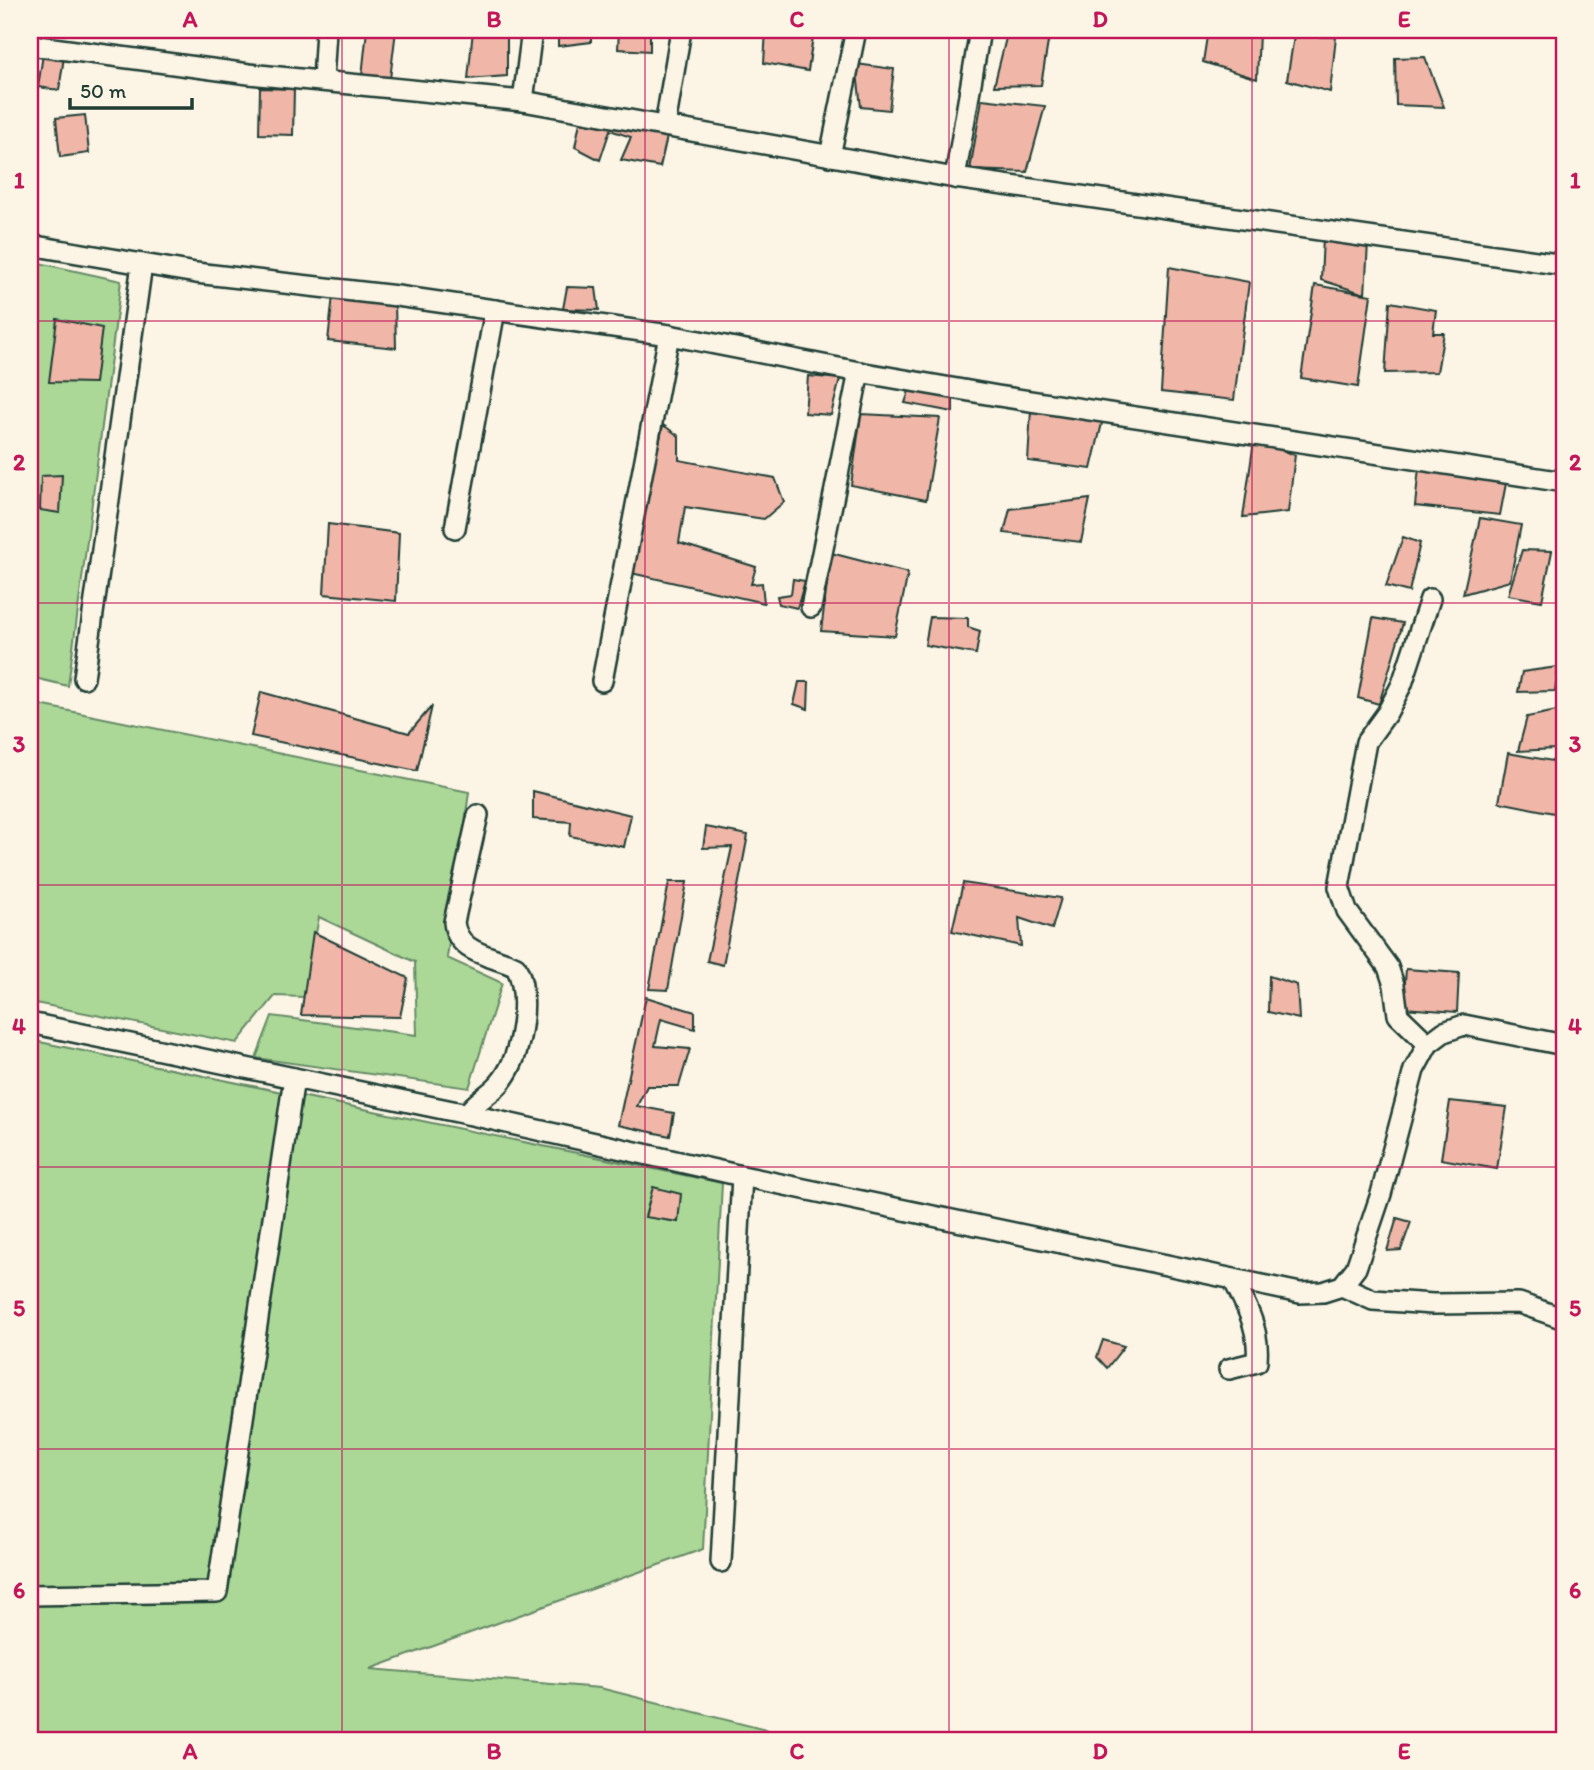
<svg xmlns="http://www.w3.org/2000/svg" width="1594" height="1770" font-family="Itim,sans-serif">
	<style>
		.green { fill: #abd897; stroke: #658a66; stroke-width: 2 }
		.building { fill: #f0b6a8; stroke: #1f3d34; stroke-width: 2 }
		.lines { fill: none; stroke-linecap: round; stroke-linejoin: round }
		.minor-casing { stroke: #1f3d34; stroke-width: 24 }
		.minor { stroke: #fcf5e5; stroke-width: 19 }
		.grid { fill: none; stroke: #c2185b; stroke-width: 2; stroke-opacity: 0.55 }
		.neatline { fill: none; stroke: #c2185b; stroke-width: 2.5 }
		.grid-label { font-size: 23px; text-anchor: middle; font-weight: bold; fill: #c2185b }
	</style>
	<rect width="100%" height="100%" fill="#fcf5e5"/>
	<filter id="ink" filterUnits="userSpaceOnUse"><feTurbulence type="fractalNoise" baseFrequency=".0143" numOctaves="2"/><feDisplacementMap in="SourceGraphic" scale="14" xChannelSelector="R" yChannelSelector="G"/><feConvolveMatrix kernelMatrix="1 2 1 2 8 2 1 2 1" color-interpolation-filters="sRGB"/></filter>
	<g filter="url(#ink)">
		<!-- green -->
		<g class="green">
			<polygon points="30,261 121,281 68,686 30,677"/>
			<polygon points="30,703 469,792 447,958 502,983 469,1088 256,1058 272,1016 417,1035 415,962 319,917 304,997 275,996 237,1043 30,1002"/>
			<polygon points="30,1040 722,1183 703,1549 370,1669 600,1688 806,1740 30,1740"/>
		</g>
		<!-- building -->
		<g class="building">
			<polygon points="367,30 396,30 390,79 362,76"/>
			<polygon points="473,30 507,34 507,76 468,79"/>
			<polygon points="558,30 591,30 591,42 558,46"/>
			<polygon points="619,30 650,30 650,51 618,49"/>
			<polygon points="766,30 814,30 808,71 764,63"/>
			<polygon points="1008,30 1049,36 1041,85 994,86"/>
			<polygon points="1208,30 1237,30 1259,33 1257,79 1203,62"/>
			<polygon points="1294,36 1336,37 1330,92 1287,80"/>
			<polygon points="43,54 64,57 59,90 38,87"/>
			<polygon points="1425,57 1444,107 1396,105 1395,58"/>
			<polygon points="856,64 894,69 889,110 861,107"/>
			<polygon points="260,88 294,89 293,135 259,134"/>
			<polygon points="982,99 1045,106 1027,172 970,170"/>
			<polygon points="85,115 89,153 60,157 56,118"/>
			<polygon points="580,122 667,137 660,167 621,160 631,137 610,130 600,160 575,147"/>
			<polygon points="1323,237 1368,243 1365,294 1321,280"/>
			<polygon points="1169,267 1249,282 1234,400 1161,392"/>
			<polygon points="1315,285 1371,295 1358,387 1301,378"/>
			<polygon points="567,287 596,288 599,310 563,309"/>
			<polygon points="333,295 395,302 396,348 328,341"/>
			<polygon points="1390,302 1436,310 1433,333 1444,333 1437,372 1385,373"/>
			<polygon points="57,319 102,328 95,383 49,382"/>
			<polygon points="808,376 840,379 831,415 805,413"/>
			<polygon points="910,388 953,395 953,412 905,403"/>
			<polygon points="1031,410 1103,419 1091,469 1028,461"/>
			<polygon points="861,414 940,418 926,500 851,485"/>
			<polygon points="663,425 679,436 679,460 775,478 784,502 764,519 685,507 679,543 756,567 751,584 762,583 764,603 631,573"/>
			<polygon points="1254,441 1295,455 1288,512 1243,517"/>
			<polygon points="1419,467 1507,478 1500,515 1415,506"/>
			<polygon points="62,475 60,513 40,510 41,476"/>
			<polygon points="1090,499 1081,542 1004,533 1010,509"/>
			<polygon points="1480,518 1521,525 1510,581 1463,594"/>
			<polygon points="328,524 399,533 396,601 324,594"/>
			<polygon points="1403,537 1420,543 1409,592 1386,586"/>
			<polygon points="1522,550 1552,551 1542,601 1508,595"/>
			<polygon points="831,553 908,573 895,636 821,631"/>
			<polygon points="793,579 805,581 797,608 779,604 777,596 791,594"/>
			<polygon points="930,617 968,618 968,627 980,631 976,654 925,645"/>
			<polygon points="1373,618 1403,623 1379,704 1358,698"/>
			<polygon points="1558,667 1555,691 1518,692 1522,672"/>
			<polygon points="799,682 809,682 808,709 794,704"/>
			<polygon points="261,692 409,733 432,706 417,771 251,736"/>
			<polygon points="1561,710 1555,749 1518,751 1527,717"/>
			<polygon points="1508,753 1564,763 1564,815 1499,802"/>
			<polygon points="533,791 631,815 624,847 570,836 571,822 533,819"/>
			<polygon points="706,827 748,835 723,965 707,961 732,847 703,848"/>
			<polygon points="669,882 687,882 668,990 649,989"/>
			<polygon points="963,883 1061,898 1052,929 1019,918 1021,946 952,931"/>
			<polygon points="313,932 408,978 400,1017 301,1015"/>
			<polygon points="1406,969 1459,973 1457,1012 1403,1008"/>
			<polygon points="1269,976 1297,985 1299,1019 1268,1012"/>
			<polygon points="646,997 695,1012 695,1029 661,1019 655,1046 690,1049 679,1086 647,1086 637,1106 674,1113 670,1136 618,1125"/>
			<polygon points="1450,1101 1507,1107 1497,1169 1441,1159"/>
			<polygon points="653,1187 681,1194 678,1222 645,1217"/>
			<polygon points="1397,1218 1411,1222 1401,1250 1387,1251"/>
			<polygon points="1103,1340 1124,1346 1107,1368 1097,1357"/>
		</g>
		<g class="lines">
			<!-- minor casing -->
			<g class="minor-casing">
				<g id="minor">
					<polyline points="30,45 249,74 523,101 955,178 1564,265"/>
					<polyline points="323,81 326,30"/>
					<polyline points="523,101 532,30"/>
					<polyline points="665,126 681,30"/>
					<polyline points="830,156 856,30"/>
					<polyline points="955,178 980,30"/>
					<polyline points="30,245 196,273 397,296 669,335 859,372 998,396 1564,482"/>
					<polyline points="455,528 495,310"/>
					<polyline points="811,607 859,372"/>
					<polyline points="84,678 142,264"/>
					<polyline points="602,681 669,335"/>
					<polyline points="30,1023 467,1114 742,1176 1300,1293 1323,1292 1342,1286 1356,1268 1381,1194 1414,1070 1428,1044 1444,1032 1464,1025 1564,1045"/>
					<polyline points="1428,1044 1398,1015 1394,985 1388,967 1347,911 1339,887 1366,742 1387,713 1402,684 1430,599"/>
					<path d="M 467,1114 C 477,1099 494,1093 503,1079 C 522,1053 531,996 516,967 C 492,955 457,954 454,922 L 478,815"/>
					<polyline points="1342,1286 1373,1300 1433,1304 1519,1303 1564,1319"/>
					<path d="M 1229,1369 L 1257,1362 C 1260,1329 1247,1308 1233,1279"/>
					<polyline points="721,1562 742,1176"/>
					<polyline points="30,1595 217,1592 294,1078"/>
				</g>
			</g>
			<!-- minor -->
			<use href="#minor" class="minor"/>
		</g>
	</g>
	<!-- grid -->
	<path class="grid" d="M 342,30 L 342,1740M 645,30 L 645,1740M 949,30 L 949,1740M 1252,30 L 1252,1740M 30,321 L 1564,321M 30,603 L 1564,603M 30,885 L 1564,885M 30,1167 L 1564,1167M 30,1449 L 1564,1449"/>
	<!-- margin -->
	<rect width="1594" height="1770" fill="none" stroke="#fcf5e5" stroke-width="77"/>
	<!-- scale -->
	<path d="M70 98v10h122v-10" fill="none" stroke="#1f3d34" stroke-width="3.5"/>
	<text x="80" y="98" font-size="21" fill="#1f3d34" stroke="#fcf5e5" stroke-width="5" paint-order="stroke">50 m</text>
	<rect x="38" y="38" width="1518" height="1694" class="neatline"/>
	<g class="grid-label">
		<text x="190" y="27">A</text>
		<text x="494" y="27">B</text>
		<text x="797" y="27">C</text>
		<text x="1100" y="27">D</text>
		<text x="1404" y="27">E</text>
		<text x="19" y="188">1</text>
		<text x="1575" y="188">1</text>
		<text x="19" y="470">2</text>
		<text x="1575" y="470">2</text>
		<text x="19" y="752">3</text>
		<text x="1575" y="752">3</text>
		<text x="19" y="1034">4</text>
		<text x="1575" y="1034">4</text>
		<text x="19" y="1316">5</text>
		<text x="1575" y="1316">5</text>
		<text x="19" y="1598">6</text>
		<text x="1575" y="1598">6</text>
		<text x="190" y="1759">A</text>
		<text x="494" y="1759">B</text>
		<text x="797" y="1759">C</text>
		<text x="1100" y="1759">D</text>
		<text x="1404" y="1759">E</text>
	</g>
</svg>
